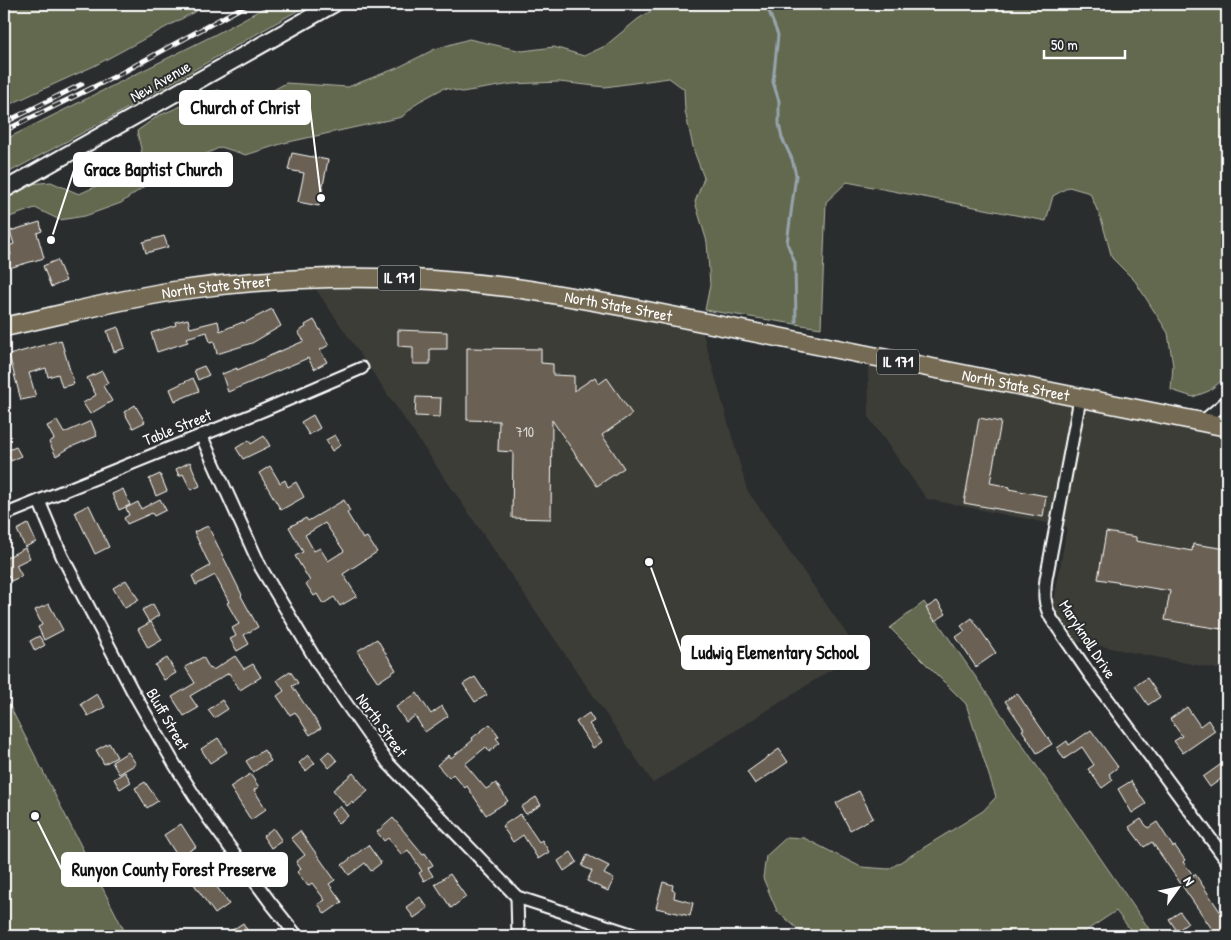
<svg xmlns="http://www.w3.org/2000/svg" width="1231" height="940" font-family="'Patrick Hand',sans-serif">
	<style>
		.built { fill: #3e3d39 }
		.green { fill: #63694f; stroke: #b1b4a7 }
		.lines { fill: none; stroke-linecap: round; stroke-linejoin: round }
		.stream { stroke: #97a4ad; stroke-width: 3 }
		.building { fill: #6b6152; stroke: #fff; fill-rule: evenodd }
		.street-casing { stroke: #fff; stroke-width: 15 }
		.secondary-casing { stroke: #fff; stroke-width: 19 }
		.primary-casing { stroke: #fff; stroke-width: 21 }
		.street { stroke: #2a2d2e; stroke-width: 11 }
		.secondary { stroke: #2a2d2e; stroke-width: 15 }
		.primary { stroke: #746b52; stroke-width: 18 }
		.rail-casing { stroke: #fff; stroke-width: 5 }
		.rail { stroke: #2a2d2e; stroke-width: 3; stroke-dasharray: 9; stroke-linecap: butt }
		.labels { text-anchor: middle; stroke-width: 4; stroke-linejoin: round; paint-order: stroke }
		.number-label { font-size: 14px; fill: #dad8d4 }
		.shield { fill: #2a2d2e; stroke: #bfc0c0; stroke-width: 1 }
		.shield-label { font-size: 15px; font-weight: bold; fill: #fff }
		.street-label { font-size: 16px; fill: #fff; stroke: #2a2d2e }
		.leader { fill: none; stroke: #fff; stroke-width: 2 }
		.callout-dot { fill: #fff; stroke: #2a2d2e; stroke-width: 2 }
		.callout { fill: #fff; stroke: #fff; stroke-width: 2 }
		.callout-label { font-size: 18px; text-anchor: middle; font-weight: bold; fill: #111 }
	</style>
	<rect width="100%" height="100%" fill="#2a2d2e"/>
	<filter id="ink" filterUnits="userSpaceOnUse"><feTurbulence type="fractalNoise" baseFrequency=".02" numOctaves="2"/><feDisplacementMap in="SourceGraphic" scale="10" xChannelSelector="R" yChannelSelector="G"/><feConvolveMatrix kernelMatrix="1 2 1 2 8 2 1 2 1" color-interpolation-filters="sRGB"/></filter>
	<g filter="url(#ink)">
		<!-- built -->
		<g class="built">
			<polygon points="313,285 398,285 516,296 624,312 702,330 747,490 859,652 653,783"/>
			<polygon points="868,363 1227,435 1227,671 1075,641 1053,608 1067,527 927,499 869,418"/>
		</g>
		<!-- green -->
		<g class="green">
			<polygon points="4,4 209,4 94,66 4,107"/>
			<polygon points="271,4 309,4 110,118 4,175 4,140 216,34"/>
			<polygon points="662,4 1227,4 1227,376 1209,391 1193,397 1171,390 1173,366 1168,333 1135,281 1112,258 1102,222 1090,193 1069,187 1053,196 1046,221 847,182 826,202 821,328 705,310 710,285 707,242 695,202 704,178 694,151 685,111 684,89 669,78 605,87 559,82 512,84 462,92 444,88 418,102 402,117 284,143 246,155 221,147 160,175 121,203 85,216 60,220 35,208 4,219 4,200 30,184 51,182 79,194 124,174 143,158 137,131 158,116 218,90 235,99 252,102 286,83 348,87 397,68 435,49 469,39 522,51 554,47 584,56 605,46 638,19"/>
			<polygon points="924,602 1154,936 1135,936 1116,911 1078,936 806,936 777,911 763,878 766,856 787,837 804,838 861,867 889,869 983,811 996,797 966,704 890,628"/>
			<polygon points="4,695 127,936 4,936"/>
		</g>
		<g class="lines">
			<!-- stream -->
			<g class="stream">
				<polyline points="769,4 768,9 778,35 773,82 779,101 779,124 782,138 792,159 796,175 787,243 795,263 796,322"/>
				<polyline points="1216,4 1227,8"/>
			</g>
		</g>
		<!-- building -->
		<g class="building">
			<polygon points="292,153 328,160 319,206 298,202 304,173 288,170"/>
			<polygon points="40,222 42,231 37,233 44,258 9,268 6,257 11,255 9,246 14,244 10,231"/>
			<polygon points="164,236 168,247 146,253 143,242"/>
			<polygon points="57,260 66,281 51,287 43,266"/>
			<polygon points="272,309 281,326 252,343 217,354 214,341 210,342 207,332 186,338 188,342 157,352 151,333 176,325 175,322 188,319 190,328 218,321 220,331 243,322 244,323"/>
			<polygon points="314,320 329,345 320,350 327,362 314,369 308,358 228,392 222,374 237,368 237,370 304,341 298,332 306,327 305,325"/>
			<polygon points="118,327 125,348 114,352 107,331"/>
			<polygon points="398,330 447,332 447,349 430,349 430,364 413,364 413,347 398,346"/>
			<polygon points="61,340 74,384 62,387 58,374 48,377 46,368 29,373 36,397 21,400 9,355"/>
			<polygon points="467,348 541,349 541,363 553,364 553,375 574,376 574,391 595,377 599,384 607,378 632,414 602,435 624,468 597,486 552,420 551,519 512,518 513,452 498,451 499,421 467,420"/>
			<polygon points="204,366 209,375 198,380 194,370"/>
			<polygon points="102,371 108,383 103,386 112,401 90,414 83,403 96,395 87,378"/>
			<polygon points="193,378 199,391 175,401 170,389"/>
			<polygon points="416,397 441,398 440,417 415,416"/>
			<polygon points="135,405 145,422 133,428 124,412"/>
			<polygon points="313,415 320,428 309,435 301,422"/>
			<polygon points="979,418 1001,422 990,483 1010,487 1009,489 1046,496 1043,517 964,503"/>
			<polygon points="57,421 64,433 91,421 97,436 71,447 56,456 49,442 54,439 47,426"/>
			<polygon points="335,435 341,445 332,451 326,440"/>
			<polygon points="264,436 270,446 243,459 236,448 249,440 251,444"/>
			<polygon points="16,447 21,456 11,461 6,451"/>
			<polygon points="190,462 200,486 191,490 183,474 179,476 176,469"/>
			<polygon points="270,466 280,483 285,480 288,487 296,482 304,497 281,510 259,473"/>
			<polygon points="160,474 167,491 156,496 149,479"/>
			<polygon points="123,489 130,505 119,510 112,494"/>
			<polygon points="160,499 166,510 154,516 152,513 127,524 124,518 129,515 126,508 138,502 141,509"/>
			<path d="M 344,500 L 350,511 L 347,513 L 363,539 L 367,537 L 377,552 L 343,574 L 357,596 L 340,606 L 334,597 L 323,604 L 317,594 L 314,596 L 306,584 L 310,581 L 295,556 L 303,552 L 289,527 L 306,518 L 308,521 ZM 325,523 L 344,551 L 328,561 L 320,548 L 314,551 L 305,535 Z"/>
			<polygon points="89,505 109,547 95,554 75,512"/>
			<polygon points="28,524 36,542 25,547 17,530"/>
			<polygon points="208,526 242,595 241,596 258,627 244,635 249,644 237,651 230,639 236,636 232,628 239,624 227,603 229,602 215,575 196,585 192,576 210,566 194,532"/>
			<polygon points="1106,532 1136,537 1136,541 1192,551 1193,544 1227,549 1227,630 1165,620 1170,591 1098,579"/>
			<polygon points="25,548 30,558 16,565 22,576 11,581 4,568 4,559"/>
			<polygon points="126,580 139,600 125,608 113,588"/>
			<polygon points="937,601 946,614 935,621 926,608"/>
			<polygon points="49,604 63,630 44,640 38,627 42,625 35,610"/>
			<polygon points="153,604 159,615 149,622 142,610"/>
			<polygon points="972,618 996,653 976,667 956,637 965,631 961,626"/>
			<polygon points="151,622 162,640 148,648 138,629"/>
			<polygon points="39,636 45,645 35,651 30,641"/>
			<polygon points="377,639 396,670 378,682 357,651"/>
			<polygon points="235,656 244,669 253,664 261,677 240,690 229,673 190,696 198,708 184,716 172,697 195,683 185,667 203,657 210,669 212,668 213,670"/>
			<polygon points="167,658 176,673 164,680 155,665"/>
			<polygon points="290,671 298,683 292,686 321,728 310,735 295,712 290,715 277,696 284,691 277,680"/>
			<polygon points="475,677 487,695 475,702 463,684"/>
			<polygon points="1147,678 1160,697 1148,705 1135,686"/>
			<polygon points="417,693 431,714 442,706 448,716 425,732 415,716 406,722 396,707"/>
			<polygon points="1017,693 1052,744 1037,753 1022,730 1024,729 1005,701"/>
			<polygon points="97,694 105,707 88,716 81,704"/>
			<polygon points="222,700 228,709 214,718 208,710"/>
			<polygon points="1187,707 1200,726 1208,720 1215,731 1183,753 1174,741 1182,736 1170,719"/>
			<polygon points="589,713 594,721 589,724 602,742 593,748 576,722"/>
			<polygon points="490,724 499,736 496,738 500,743 489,752 486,747 465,764 486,789 496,783 508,801 486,815 467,786 465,788 453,774 449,778 437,765 449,755 451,758 473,740 472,738"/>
			<polygon points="1091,730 1118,767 1109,774 1113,780 1102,788 1088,769 1094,765 1082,747 1064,759 1057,748 1067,741 1069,745"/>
			<polygon points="218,738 227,752 210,763 201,749"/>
			<polygon points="109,743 117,757 104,764 96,750"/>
			<polygon points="779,749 788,762 755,784 747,772"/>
			<polygon points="264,750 271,761 253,772 246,761"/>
			<polygon points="329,751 337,761 329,768 321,758"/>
			<polygon points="128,752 136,764 119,774 112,762"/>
			<polygon points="308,755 315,763 306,771 299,763"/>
			<polygon points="1227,760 1227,788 1221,779 1210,787 1203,777"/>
			<polygon points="125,772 131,782 120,789 114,779"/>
			<polygon points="353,773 368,791 353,804 352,802 347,806 333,790"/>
			<polygon points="250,774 259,787 254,790 266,809 251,820 230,787"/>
			<polygon points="1131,781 1146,804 1132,813 1118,789"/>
			<polygon points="145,782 158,801 147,808 135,788"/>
			<polygon points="859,791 873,818 850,830 836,803"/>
			<polygon points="536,797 541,805 526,814 521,807"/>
			<polygon points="340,806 348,816 338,823 331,813"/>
			<polygon points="520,814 539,842 542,840 549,852 538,859 523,835 513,842 502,826"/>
			<polygon points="393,818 423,854 425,853 433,865 428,868 433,876 424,881 419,873 422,871 408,850 402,855 388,838 384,841 377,832"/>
			<polygon points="1141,819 1148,828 1157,822 1173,847 1175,846 1185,860 1183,862 1193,875 1195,874 1227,922 1227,936 1218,936 1212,929 1152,842 1144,847 1129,827"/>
			<polygon points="181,824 196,847 189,851 201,872 204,869 229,904 215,914 184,870 173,877 165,864 178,857 164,835"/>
			<polygon points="273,828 282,841 271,848 263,836"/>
			<polygon points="300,831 335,880 329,884 342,902 325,914 318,904 325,900 312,883 308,886 297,872 301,869 296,862 305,855 291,838"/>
			<polygon points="368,845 381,863 371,871 365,863 349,875 342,865"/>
			<polygon points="571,852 577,862 564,871 558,861"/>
			<polygon points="587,855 609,866 604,874 614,879 608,891 587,881 592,871 582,866"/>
			<polygon points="450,874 466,897 451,908 435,884"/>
			<polygon points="663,882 673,885 672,890 675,891 674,898 693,903 690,916 656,908"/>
			<polygon points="420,897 428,908 414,918 406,907"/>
			<polygon points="1180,912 1188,923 1177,931 1169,919"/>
			<polygon points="243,923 251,936 234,936 231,931"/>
		</g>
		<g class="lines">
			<!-- street casing -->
			<g class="street-casing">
				<g id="street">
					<path d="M 1080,399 L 1046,579 C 1044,594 1044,605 1051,618 L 1090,675 L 1227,861"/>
					<polyline points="1202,422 1227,401"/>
					<polyline points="201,435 261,568 319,665 388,763 517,897 637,936"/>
					<polyline points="39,501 62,556 132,690 175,765 209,819 270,902 297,936"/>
					<polyline points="4,515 264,410 362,368"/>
					<polyline points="517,897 518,936"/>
				</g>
			</g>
			<!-- secondary casing -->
			<g class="secondary-casing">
				<polyline id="secondary" points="4,190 334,4"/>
			</g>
			<!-- primary casing -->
			<g class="primary-casing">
				<g id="primary">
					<path id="s1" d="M 4,327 C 61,315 117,300 174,291 C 285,275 396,273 507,287 C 547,292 587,300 627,307 L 1227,427"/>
				</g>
			</g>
			<!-- street -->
			<use href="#street" class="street"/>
			<!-- secondary -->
			<use href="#secondary" class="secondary"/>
			<!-- primary -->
			<use href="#primary" class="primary"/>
			<!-- rail casing -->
			<g class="rail-casing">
				<g id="rail">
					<polyline points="4,123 82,84"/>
					<polyline points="4,131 114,77 248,4"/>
				</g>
			</g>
			<!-- rail -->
			<use href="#rail" class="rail"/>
		</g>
	</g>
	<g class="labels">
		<!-- number labels -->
		<g class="number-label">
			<text x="525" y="437">710</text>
		</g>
		<!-- shield labels -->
		<g class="shield">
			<rect x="378" y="265.5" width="42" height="25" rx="4"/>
			<rect x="877" y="349.5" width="42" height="25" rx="4"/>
		</g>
		<g class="shield-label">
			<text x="399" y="283">IL 171</text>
			<text x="898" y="367">IL 171</text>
		</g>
		<!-- street labels -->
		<g class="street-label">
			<text transform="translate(160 81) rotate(-30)" y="6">New Avenue</text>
			<text dy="6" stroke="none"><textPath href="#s1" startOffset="216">North State Street</textPath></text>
			<text dy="6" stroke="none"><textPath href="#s1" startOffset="621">North State Street</textPath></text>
			<text dy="6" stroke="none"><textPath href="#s1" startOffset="1026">North State Street</textPath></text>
			<text transform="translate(177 427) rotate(-22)" y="6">Table Street</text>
			<text transform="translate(1088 639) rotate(57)" y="6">Maryknoll Drive</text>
			<text transform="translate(168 719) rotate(60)" y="6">Bluff Street</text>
			<text transform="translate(382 725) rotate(54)" y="6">North Street</text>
		</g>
	</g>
	<!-- callouts -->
	<path class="leader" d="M321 198L310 108M51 240L74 170M649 562L682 653M35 816L62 870"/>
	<g class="callout-dot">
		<circle cx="321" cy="198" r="5"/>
		<circle cx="51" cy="240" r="5"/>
		<circle cx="649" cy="562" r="5"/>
		<circle cx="35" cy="816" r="5"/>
	</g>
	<g class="callout">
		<rect x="180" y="91" width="130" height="33" rx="5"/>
		<rect x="74" y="153" width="158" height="33" rx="5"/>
		<rect x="682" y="636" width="187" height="33" rx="5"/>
		<rect x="62" y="853" width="225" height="33" rx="5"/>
	</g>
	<g class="callout-label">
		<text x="245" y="114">Church of Christ</text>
		<text x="153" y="176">Grace Baptist Church</text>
		<text x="775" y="659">Ludwig Elementary School</text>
		<text x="174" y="876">Runyon County Forest Preserve</text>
	</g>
	<!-- margin -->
	<rect width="1231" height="940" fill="none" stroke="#2a2d2e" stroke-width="20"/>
	<rect x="10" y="10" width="1211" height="920" fill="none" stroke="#fff" stroke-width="2" filter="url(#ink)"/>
	<!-- north arrow -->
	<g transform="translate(1178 888) rotate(57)" stroke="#2a2d2e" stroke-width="4" paint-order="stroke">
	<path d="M0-4L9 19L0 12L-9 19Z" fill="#ffffff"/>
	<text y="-8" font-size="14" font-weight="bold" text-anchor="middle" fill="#ffffff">N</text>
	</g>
	<!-- scale -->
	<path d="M1044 50v8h81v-8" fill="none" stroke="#ffffff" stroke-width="2.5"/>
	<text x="1051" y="50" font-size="15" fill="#ffffff" stroke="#2a2d2e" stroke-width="4" paint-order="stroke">50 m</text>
</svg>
